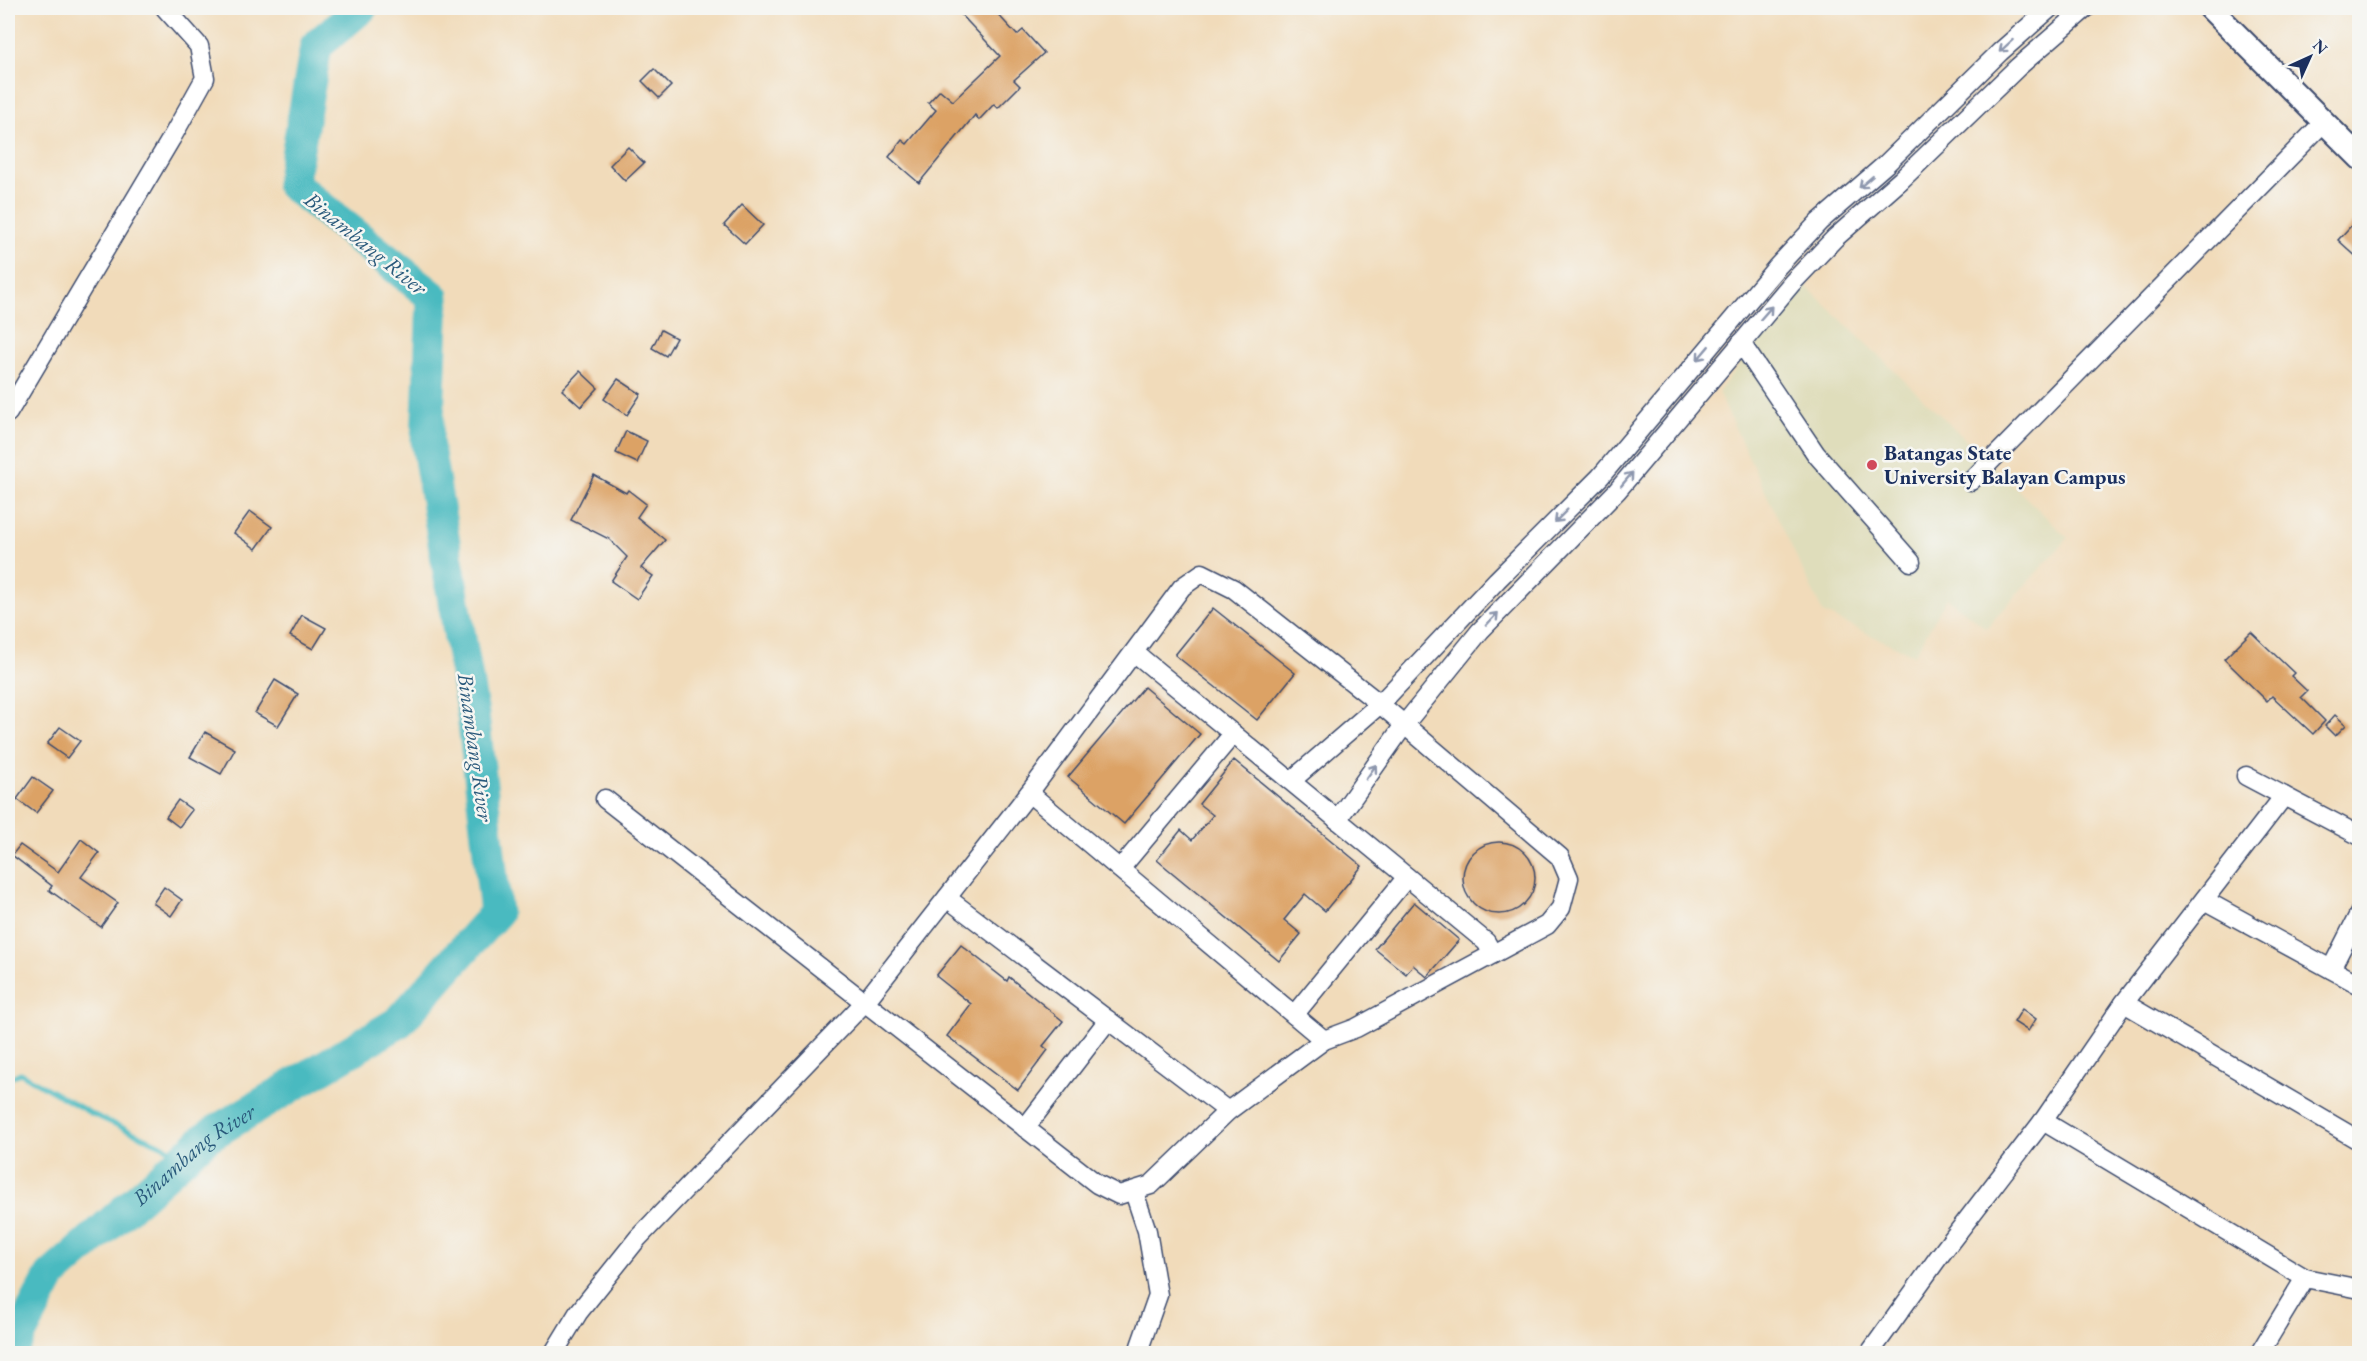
<svg xmlns="http://www.w3.org/2000/svg" width="2367" height="1361" font-family="'EB Garamond',serif">
	<style>
		.built { fill: #dfddbb }
		.lines { fill: none; stroke-linecap: round; stroke-linejoin: round }
		.stream { stroke: #4abac0; stroke-width: 5 }
		.river { stroke: #4abac0; stroke-width: 33 }
		.building { fill: #dca265 }
		.minor-casing { stroke: #3b496c; stroke-width: 21 }
		.major-casing { stroke: #3b496c; stroke-width: 26 }
		.minor { stroke: #fff; stroke-width: 18 }
		.major { stroke: #fff; stroke-width: 22 }
		.oneway { stroke: #8d97ae }
		.poi-dot { fill: #d1495b; stroke: #f6f6f2; stroke-width: 2 }
		.labels { text-anchor: middle; stroke-width: 5; stroke-linejoin: round; paint-order: stroke }
		.poi-label { font-size: 21px; font-weight: bold; fill: #1b2f5e; stroke: #f6f6f2; text-anchor: start }
		.water-label { font-size: 22px; font-style: italic; fill: #29597b; stroke: #f6f6f2 }
	</style>
	<rect width="100%" height="100%" fill="#f6f6f2"/>
	<filter id="ink" filterUnits="userSpaceOnUse"><feTurbulence type="fractalNoise" baseFrequency=".0167" numOctaves="2"/><feDisplacementMap in="SourceGraphic" scale="12" xChannelSelector="R" yChannelSelector="G"/><feConvolveMatrix kernelMatrix="1 2 1 2 8 2 1 2 1" color-interpolation-filters="sRGB"/></filter>
	<filter id="wash" filterUnits="userSpaceOnUse"><feTurbulence type="fractalNoise" baseFrequency=".008" numOctaves="4" result="noise"/><feDisplacementMap in="SourceGraphic" scale="24" xChannelSelector="R" yChannelSelector="G"/><feGaussianBlur stdDeviation="1.35" result="paint"/><feColorMatrix in="noise" values="0 0 0 0 0 0 0 0 0 0 0 0 0 0 0 0 0 1.4 0 .05"/><feComposite in="paint" operator="in"/></filter>
	<g filter="url(#wash)">
		<rect width="100%" height="100%" fill="#f1dbba"/>
		<!-- built -->
		<polygon class="built" points="1804,284 2068,538 1986,628 1947,598 1914,655 1823,613 1718,392"/>
		<g class="lines">
			<!-- stream -->
			<polyline class="stream" points="8,1079 20,1073 92,1114 186,1156"/>
			<!-- river -->
			<path class="river" id="s1" d="M 10,1354 L 51,1276 L 208,1136 L 399,1022 L 496,913 L 473,715 L 427,441 L 433,297 L 292,184 L 316,46 L 361,8"/>
		</g>
		<g id="blocks">
			<!-- building -->
			<g class="building">
				<polygon points="955,8 992,8 1017,35 1023,30 1044,53 1014,80 1020,86 998,108 994,104 979,120 975,115 919,183 889,157 902,140 907,144 936,110 928,103 940,90 953,101 1000,56"/>
				<polygon points="654,69 671,86 659,98 642,81"/>
				<polygon points="628,147 644,163 625,181 610,165"/>
				<polygon points="742,205 763,225 745,244 724,225"/>
				<polygon points="2360,216 2360,260 2338,240"/>
				<polygon points="661,330 676,338 666,356 652,348"/>
				<polygon points="580,371 598,388 581,407 562,390"/>
				<polygon points="618,379 641,394 627,415 604,399"/>
				<polygon points="626,431 647,441 637,463 616,453"/>
				<polygon points="594,475 626,493 628,490 646,504 637,517 665,540 641,568 653,576 637,599 611,581 627,557 609,539 571,520"/>
				<polygon points="250,511 272,527 256,549 234,533"/>
				<polygon points="1213,608 1295,673 1257,720 1175,655"/>
				<polygon points="302,615 326,628 313,649 290,636"/>
				<polygon points="2251,632 2294,673 2291,676 2307,691 2301,697 2325,721 2313,734 2272,696 2267,701 2224,659"/>
				<polygon points="275,680 298,694 278,726 255,713"/>
				<polygon points="1144,687 1200,734 1124,824 1068,777"/>
				<polygon points="2335,715 2346,725 2335,736 2325,726"/>
				<polygon points="60,727 80,741 67,758 47,744"/>
				<polygon points="205,732 235,749 221,774 190,757"/>
				<polygon points="1234,760 1362,866 1325,911 1305,894 1284,920 1301,934 1279,961 1157,860 1181,830 1192,840 1213,815 1199,804"/>
				<polygon points="33,777 53,791 36,813 17,799"/>
				<polygon points="178,800 192,810 179,827 166,817"/>
				<polygon points="81,839 99,853 81,877 118,903 101,927 49,890 52,886 12,855 20,845 58,872"/>
				<circle cx="1499" cy="878" r="36"/>
				<polygon points="164,887 182,900 171,916 153,903"/>
				<polygon points="1414,902 1459,940 1427,977 1413,965 1406,974 1375,949"/>
				<polygon points="961,945 1007,981 1009,977 1063,1021 1043,1046 1048,1050 1018,1090 947,1036 971,1004 936,976"/>
				<polygon points="2022,1009 2036,1019 2028,1031 2014,1022"/>
			</g>
		</g>
	</g>
	<g filter="url(#ink)">
		<use href="#blocks" fill-opacity="0" stroke="#3b496c" stroke-width="1.5"/>
		<g class="lines">
			<!-- minor casing -->
			<g class="minor-casing">
				<g id="minor">
					<polyline points="1741,343 1816,454 1911,562"/>
					<polyline points="8,413 171,139 205,78 199,46 165,8"/>
					<polyline points="1971,481 2325,121"/>
					<polyline points="1135,653 1486,942 1493,954"/>
					<polyline points="2246,776 2360,836"/>
					<polyline points="1291,781 1380,704 1497,580 1600,477 1776,268 1819,222 1886,164 2000,52 2050,8"/>
					<polyline points="1029,793 1324,1040"/>
					<polyline points="1337,820 1404,725 1480,631 1617,491 1792,283 1835,238 1901,180 2018,67 2086,8"/>
					<polyline points="1120,869 1233,734"/>
					<polyline points="947,898 1228,1111"/>
					<polyline points="2204,900 2360,985"/>
					<polyline points="2331,969 2360,912"/>
					<polyline points="2124,1003 2360,1141"/>
					<polyline points="1294,1015 1407,877"/>
					<polyline points="2043,1121 2305,1278 2360,1289"/>
					<polyline points="1025,1128 1108,1020"/>
					<polyline points="1134,1192 1147,1231 1158,1295 1140,1346 1142,1354"/>
					<polyline points="553,1354 578,1313 638,1238 865,1002 1029,793 1182,587 1202,573 1234,589 1380,704 1560,857 1569,878 1561,908 1547,925 1356,1028 1324,1040 1228,1111 1151,1185 1119,1195 1097,1184 605,799"/>
					<polyline points="1869,1354 1938,1258 2043,1121 2124,1003 2284,796"/>
					<polyline points="2259,1354 2305,1278"/>
				</g>
			</g>
			<!-- major casing -->
			<g class="major-casing">
				<polyline id="major" points="2210,8 2360,158"/>
			</g>
			<!-- minor -->
			<use href="#minor" class="minor"/>
			<!-- major -->
			<use href="#major" class="major"/>
		</g>
		<!-- one-way arrows -->
		<defs><path id="oneway-shaft" d="M-6 0H5M1.5-3L5.5 0L1.5 3" fill="none" stroke-width="1.6" stroke-linecap="round" stroke-linejoin="round" transform="scale(1.5)"/></defs>
		<g class="oneway">
			<use href="#oneway-shaft" transform="translate(2006 46) rotate(138)"/>
			<use href="#oneway-shaft" transform="translate(1866 182) rotate(139)"/>
			<use href="#oneway-shaft" transform="translate(1766 313) rotate(-49)"/>
			<use href="#oneway-shaft" transform="translate(1703 353) rotate(130)"/>
			<use href="#oneway-shaft" transform="translate(1627 479) rotate(-50)"/>
			<use href="#oneway-shaft" transform="translate(1561 516) rotate(135)"/>
			<use href="#oneway-shaft" transform="translate(1492 619) rotate(-47)"/>
			<use href="#oneway-shaft" transform="translate(1371 772) rotate(-55)"/>
		</g>
	</g>
	<!-- markers -->
	<circle class="poi-dot" cx="1872" cy="465" r="6"/>
	<g class="labels">
		<!-- poi labels -->
		<g class="poi-label">
			<text x="1884" y="460">Batangas State<tspan x="1884" dy="24">University Balayan Campus</tspan></text>
		</g>
		<!-- water labels -->
		<g class="water-label">
			<text transform="translate(366 243) rotate(39)" y="8">Binambang River</text>
			<text transform="translate(476 747) rotate(82)" y="8">Binambang River</text>
			<text dy="8" stroke="none"><textPath href="#s1" startOffset="276">Binambang River</textPath></text>
		</g>
	</g>
	<!-- margin -->
	<rect width="2367" height="1361" fill="none" stroke="#f6f6f2" stroke-width="30"/>
	<!-- north arrow -->
	<g transform="translate(2310 57) rotate(45)" stroke="#f6f6f2" stroke-width="4.5" paint-order="stroke">
	<path d="M0-4.5L10 22L0 15L-10 22Z" fill="#1b2f5e"/>
	<text y="-9" font-size="16" font-weight="bold" text-anchor="middle" fill="#1b2f5e">N</text>
	</g>
</svg>
